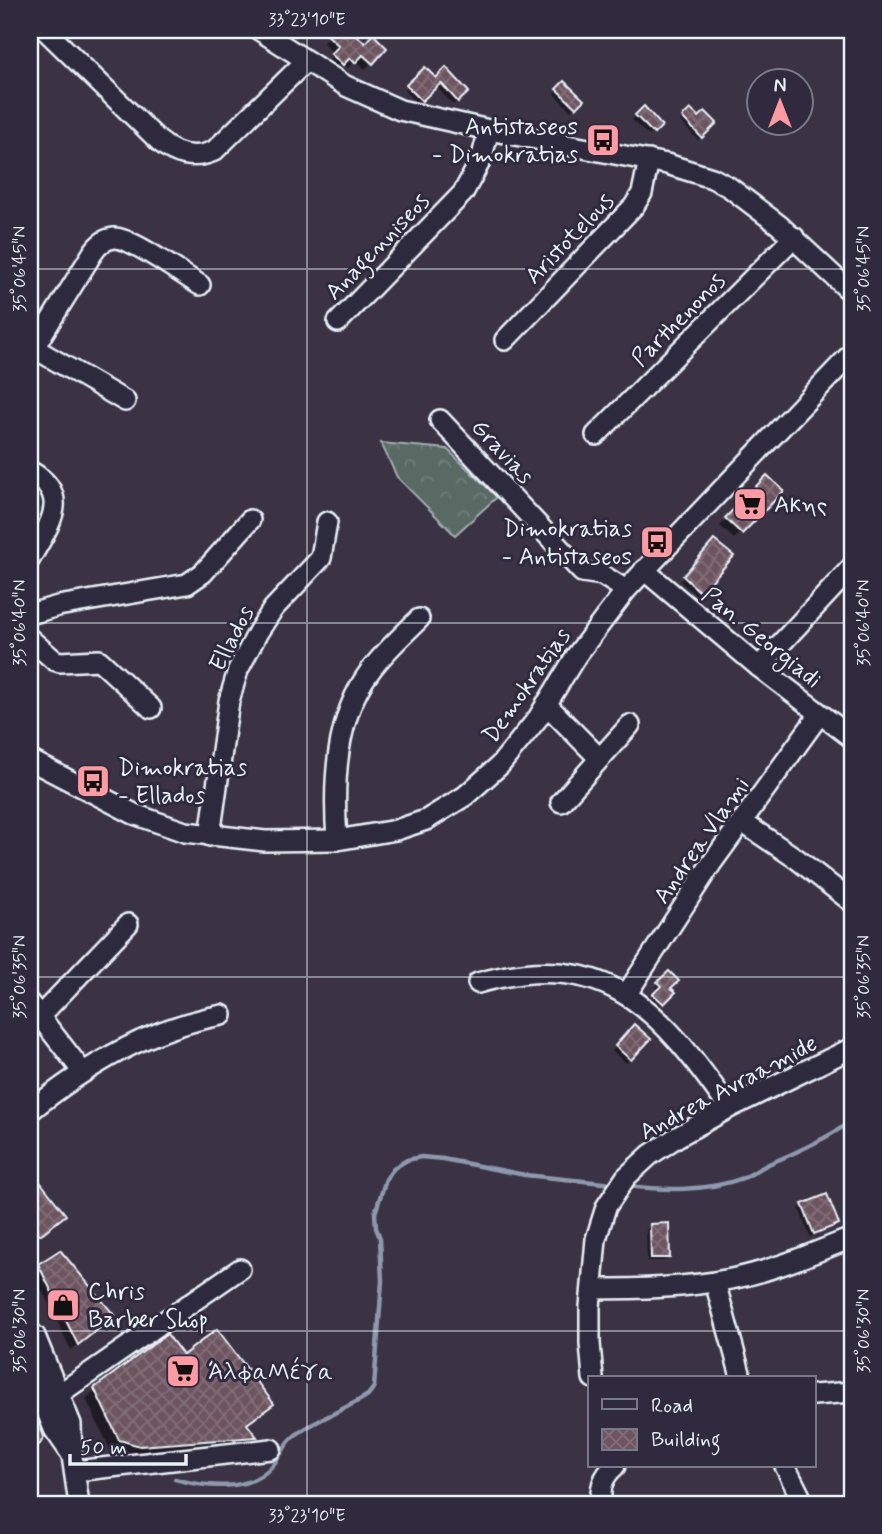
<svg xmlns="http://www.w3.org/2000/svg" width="882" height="1534" font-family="Mynerve,sans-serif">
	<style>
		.park { fill: url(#park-crowns); stroke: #a0aeae; stroke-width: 2 }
		.shadow { fill: #0007 }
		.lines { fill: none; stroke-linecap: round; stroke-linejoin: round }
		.stream { stroke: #8d99ac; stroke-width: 4.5 }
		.building { fill: url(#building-cross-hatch); stroke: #e8f1f8; stroke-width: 2 }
		.minor-casing { stroke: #e8f1f8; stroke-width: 24 }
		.minor { stroke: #2f2a3d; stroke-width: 19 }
		.ticks { fill: none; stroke: #e8f1f8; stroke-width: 2; stroke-opacity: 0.45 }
		.labels { text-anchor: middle; stroke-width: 6; stroke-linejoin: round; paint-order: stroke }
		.poi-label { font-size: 24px; fill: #e8f1f8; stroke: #2f2a3d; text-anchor: start }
		.street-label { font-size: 24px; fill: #e8f1f8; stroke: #2f2a3d }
		.neatline { fill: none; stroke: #e8f1f8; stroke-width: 2.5 }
		.ticks-label { font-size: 18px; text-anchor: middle; fill: #e8f1f8 }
	</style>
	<defs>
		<pattern id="park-crowns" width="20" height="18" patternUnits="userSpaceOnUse" patternTransform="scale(1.75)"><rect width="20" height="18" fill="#586a64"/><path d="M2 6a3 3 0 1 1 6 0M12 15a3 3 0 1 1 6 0" fill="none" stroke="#70807b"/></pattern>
		<pattern id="building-cross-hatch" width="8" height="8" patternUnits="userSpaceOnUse" patternTransform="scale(1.75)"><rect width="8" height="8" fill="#6d5561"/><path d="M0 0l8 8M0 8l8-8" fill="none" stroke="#826e78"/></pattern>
	</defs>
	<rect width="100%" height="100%" fill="#3b3344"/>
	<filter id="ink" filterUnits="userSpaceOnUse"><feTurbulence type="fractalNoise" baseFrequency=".0143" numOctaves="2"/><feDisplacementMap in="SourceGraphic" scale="14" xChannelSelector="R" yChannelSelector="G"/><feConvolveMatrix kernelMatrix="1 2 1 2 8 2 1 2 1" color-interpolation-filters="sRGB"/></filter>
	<g filter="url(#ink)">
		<!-- park -->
		<polygon class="park" points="381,443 447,449 497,497 455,535 397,477"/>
		<!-- shadow -->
		<g class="shadow">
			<polygon points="335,30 348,30 364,45 385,48 365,69 356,60 348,68 343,63 335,71 326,62 334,54 323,43"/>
			<polygon points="425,69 436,80 466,92 453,105 436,86 417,104 404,90"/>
			<polygon points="564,83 582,100 571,111 554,94"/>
			<polygon points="644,109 660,126 649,136 632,120"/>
			<polygon points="690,111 699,119 715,123 698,140 680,121"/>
			<polygon points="767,477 781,491 734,539 720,526"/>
			<polygon points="714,542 731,557 696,595 680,581"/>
			<polygon points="669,973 669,988 673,992 658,1007 650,999 658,991 655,987"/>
			<polygon points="634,1027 648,1039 626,1063 612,1051"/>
			<polygon points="30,1155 38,1165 30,1172 57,1221 33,1240 30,1236"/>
			<polygon points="803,1205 837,1223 833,1227 810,1237 799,1209"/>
			<polygon points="651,1226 668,1257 664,1261 647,1261 646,1230"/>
			<polygon points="39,1265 106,1323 71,1350 33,1272"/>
			<polygon points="183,1357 271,1404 246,1425 255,1437 246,1445 130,1454 110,1449 86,1399 95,1389"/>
		</g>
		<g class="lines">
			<!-- stream -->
			<g class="stream">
				<path d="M 626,1186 C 664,1190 706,1192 743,1178 C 753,1174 761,1167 771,1163 C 800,1151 827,1138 852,1121"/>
				<path d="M 175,1479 C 204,1487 248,1493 271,1467 C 282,1456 284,1443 297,1434 C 319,1418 345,1410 368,1395 L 374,1387 L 382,1281 L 380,1238 L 376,1228 L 375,1213 L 386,1179 L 394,1168 L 407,1160 L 421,1157 L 443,1159 L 525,1175 L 613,1184"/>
			</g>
		</g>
		<!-- building -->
		<g class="building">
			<polygon points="322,30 351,30 365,43 373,34 387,48 373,64 363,55 355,63 350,58 343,65 331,54 339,46"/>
			<polygon points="425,67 436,78 446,67 469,92 458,102 441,83 422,101 406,85"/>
			<polygon points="564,81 584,100 576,108 556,89"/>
			<polygon points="644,106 662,126 654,134 635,115"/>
			<polygon points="690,109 699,117 705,111 717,123 702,138 682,117"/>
			<polygon points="767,475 784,491 742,534 725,518"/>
			<polygon points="714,540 734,556 701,593 683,576"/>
			<polygon points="669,971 679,981 671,988 676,992 664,1004 653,994 661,986 657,982"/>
			<polygon points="634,1024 651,1039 631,1060 615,1046"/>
			<polygon points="30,1169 66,1215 40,1235 30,1222"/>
			<polygon points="827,1194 839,1224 814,1234 802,1204"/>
			<polygon points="669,1223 670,1258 651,1258 650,1224"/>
			<polygon points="60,1250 115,1316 78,1345 38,1264"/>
			<polygon points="217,1329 274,1404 247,1424 257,1437 140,1446 119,1440 94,1388 167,1334 183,1355"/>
			<polygon points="30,1401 44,1437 40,1444 30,1450"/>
		</g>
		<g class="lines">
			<!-- minor casing -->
			<g class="minor-casing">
				<g id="minor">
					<path d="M 45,30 L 159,141 C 175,155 194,160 214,151 L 306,61"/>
					<polyline points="259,30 346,86 400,110 489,130 667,164 712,178 729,187 779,225 852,293"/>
					<polyline points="338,322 463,193 481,160 489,130"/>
					<polyline points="505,340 634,206 642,193 649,160"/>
					<polyline points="34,348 125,401"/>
					<path d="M 30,354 L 92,254 C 97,246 103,239 114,238 C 131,237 183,275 200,285"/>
					<polyline points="440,420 582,572 602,575 626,590"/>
					<polyline points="596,435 794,237"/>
					<path d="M 30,471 C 74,496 48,526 30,559"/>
					<polyline points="644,570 759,667 852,738"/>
					<polyline points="30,614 58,606 187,584 203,573 250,520"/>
					<polyline points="30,639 54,660 60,662 99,660 151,708"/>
					<polyline points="759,667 852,567"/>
					<polyline points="546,704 599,758"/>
					<polyline points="30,760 134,814 185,832 265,841 337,840 396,830 426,820 465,796 500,765 538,718 576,656 626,590 852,353"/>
					<polyline points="561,802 630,725"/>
					<polyline points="742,822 797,859 852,902"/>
					<polyline points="210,836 229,701 238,670 258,632 273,609 321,558 327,522"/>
					<path d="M 337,840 C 333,784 335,718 370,671 C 384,652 402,636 419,619"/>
					<path d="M 478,983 C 607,946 661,1011 729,1108"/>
					<polyline points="626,995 711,864 819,715"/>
					<polyline points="30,1004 82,1071"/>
					<polyline points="40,1016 128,924"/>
					<path d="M 30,1111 C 88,1065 149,1028 222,1015"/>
					<polyline points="715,1282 740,1373"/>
					<path d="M 592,1289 C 638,1289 685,1288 731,1279 C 773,1271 812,1253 852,1238"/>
					<polyline points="30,1332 35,1336 71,1424 72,1456 79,1504"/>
					<polyline points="30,1369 54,1429 72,1455"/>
					<polyline points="593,1378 590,1343 590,1307 596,1239 606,1207 626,1177 650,1155 677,1137 729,1108 852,1048"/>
					<polyline points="59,1394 240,1269"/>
					<polyline points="814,1395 852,1392"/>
					<polyline points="785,1466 804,1504"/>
					<polyline points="75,1471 271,1449"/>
					<path d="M 601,1504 C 600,1488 602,1477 615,1466"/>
				</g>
			</g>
			<!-- minor -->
			<use href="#minor" class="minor"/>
		</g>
	</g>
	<!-- ticks -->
	<path class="ticks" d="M 307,30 L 307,1504M 30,269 L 852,269M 30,623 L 852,623M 30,977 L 852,977M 30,1331 L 852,1331"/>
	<!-- icons -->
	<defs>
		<g id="bus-square" transform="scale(1.75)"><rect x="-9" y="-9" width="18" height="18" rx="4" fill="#ff9aa2" stroke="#2f2a3d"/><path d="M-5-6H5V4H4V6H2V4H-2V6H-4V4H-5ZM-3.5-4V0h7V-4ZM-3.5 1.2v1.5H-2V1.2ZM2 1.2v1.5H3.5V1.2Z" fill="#111"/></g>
		<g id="supermarket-square" transform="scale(1.75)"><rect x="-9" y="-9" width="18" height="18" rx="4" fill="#ff9aa2" stroke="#2f2a3d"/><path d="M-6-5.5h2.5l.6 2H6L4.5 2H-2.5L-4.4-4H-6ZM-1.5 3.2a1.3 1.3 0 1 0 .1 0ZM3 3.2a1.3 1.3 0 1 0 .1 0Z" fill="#111"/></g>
		<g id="shop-square" transform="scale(1.75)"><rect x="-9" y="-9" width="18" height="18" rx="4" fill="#ff9aa2" stroke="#2f2a3d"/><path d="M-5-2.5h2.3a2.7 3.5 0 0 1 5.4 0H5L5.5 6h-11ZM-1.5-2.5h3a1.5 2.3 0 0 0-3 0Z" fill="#111"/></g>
	</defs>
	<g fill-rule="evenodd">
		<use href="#bus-square" x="603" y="140"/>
		<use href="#supermarket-square" x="750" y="504"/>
		<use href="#bus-square" x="657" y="542"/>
		<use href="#bus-square" x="93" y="781"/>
		<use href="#shop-square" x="63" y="1305"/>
		<use href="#supermarket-square" x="183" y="1371"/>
	</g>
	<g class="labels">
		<!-- poi labels -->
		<g class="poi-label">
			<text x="578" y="134" text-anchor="end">Antistaseos<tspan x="578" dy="28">- Dimokratias</tspan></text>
			<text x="774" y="512">Ακης</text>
			<text x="632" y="536" text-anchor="end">Dimokratias<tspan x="632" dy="28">- Antistaseos</tspan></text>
			<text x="118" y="775">Dimokratias<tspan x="118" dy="28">- Ellados</tspan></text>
			<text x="88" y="1299">Chris<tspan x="88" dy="28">Barber Shop</tspan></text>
			<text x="208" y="1379">ΆλφαΜέγα</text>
		</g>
		<!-- street labels -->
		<g class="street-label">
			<text transform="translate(569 238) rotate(-46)" y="8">Aristotelous</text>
			<text transform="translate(377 246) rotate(-46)" y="8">Anagenniseos</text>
			<text transform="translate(678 319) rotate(-45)" y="8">Parthenonos</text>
			<text transform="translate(503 451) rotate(47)" y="8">Gravias</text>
			<text transform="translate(762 637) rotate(39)" y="8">Pan. Georgiadi</text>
			<text transform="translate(231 638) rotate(-63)" y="8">Ellados</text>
			<text transform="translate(526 685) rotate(-55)" y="8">Demokratias</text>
			<text transform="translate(701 840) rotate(-55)" y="8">Andrea Vlami</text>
			<text transform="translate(728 1087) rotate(-28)" y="8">Andrea Avraamide</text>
		</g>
	</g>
	<!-- margin -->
	<rect width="882" height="1534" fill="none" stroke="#2f2a3d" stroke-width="77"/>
	<!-- legend -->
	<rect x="588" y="1376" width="228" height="91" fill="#2f2a3d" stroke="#797a88" stroke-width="2"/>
	<rect x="602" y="1399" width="35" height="10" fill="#2f2a3d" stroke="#797a88" stroke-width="2"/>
	<text x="651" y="1412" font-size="21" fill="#e8f1f8">Road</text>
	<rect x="602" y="1429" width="35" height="21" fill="url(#building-cross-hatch)" stroke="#797a88" stroke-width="2"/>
	<text x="651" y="1446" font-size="21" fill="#e8f1f8">Building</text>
	<!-- north arrow -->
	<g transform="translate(780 102)"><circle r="33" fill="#2f2a3d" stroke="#797a88" stroke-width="2"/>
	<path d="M0-5L12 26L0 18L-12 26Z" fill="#ff9aa2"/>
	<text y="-10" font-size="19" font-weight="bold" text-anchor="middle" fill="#e8f1f8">N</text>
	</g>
	<!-- scale -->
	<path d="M70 1454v10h116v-10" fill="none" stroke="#e8f1f8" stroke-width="3.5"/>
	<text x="80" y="1454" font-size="21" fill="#e8f1f8" stroke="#2f2a3d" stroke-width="5" paint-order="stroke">50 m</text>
	<rect x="38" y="38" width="806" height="1458" class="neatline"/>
	<g class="ticks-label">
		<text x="307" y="25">33°23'10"E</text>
		<text transform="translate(19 269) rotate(-90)" y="6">35°06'45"N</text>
		<text transform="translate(863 269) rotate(-90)" y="6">35°06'45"N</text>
		<text transform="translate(19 623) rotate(-90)" y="6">35°06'40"N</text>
		<text transform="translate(863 623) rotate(-90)" y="6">35°06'40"N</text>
		<text transform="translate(19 977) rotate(-90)" y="6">35°06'35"N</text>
		<text transform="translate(863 977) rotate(-90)" y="6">35°06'35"N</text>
		<text transform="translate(19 1331) rotate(-90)" y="6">35°06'30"N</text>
		<text transform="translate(863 1331) rotate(-90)" y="6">35°06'30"N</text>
		<text x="307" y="1521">33°23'10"E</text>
	</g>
</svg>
